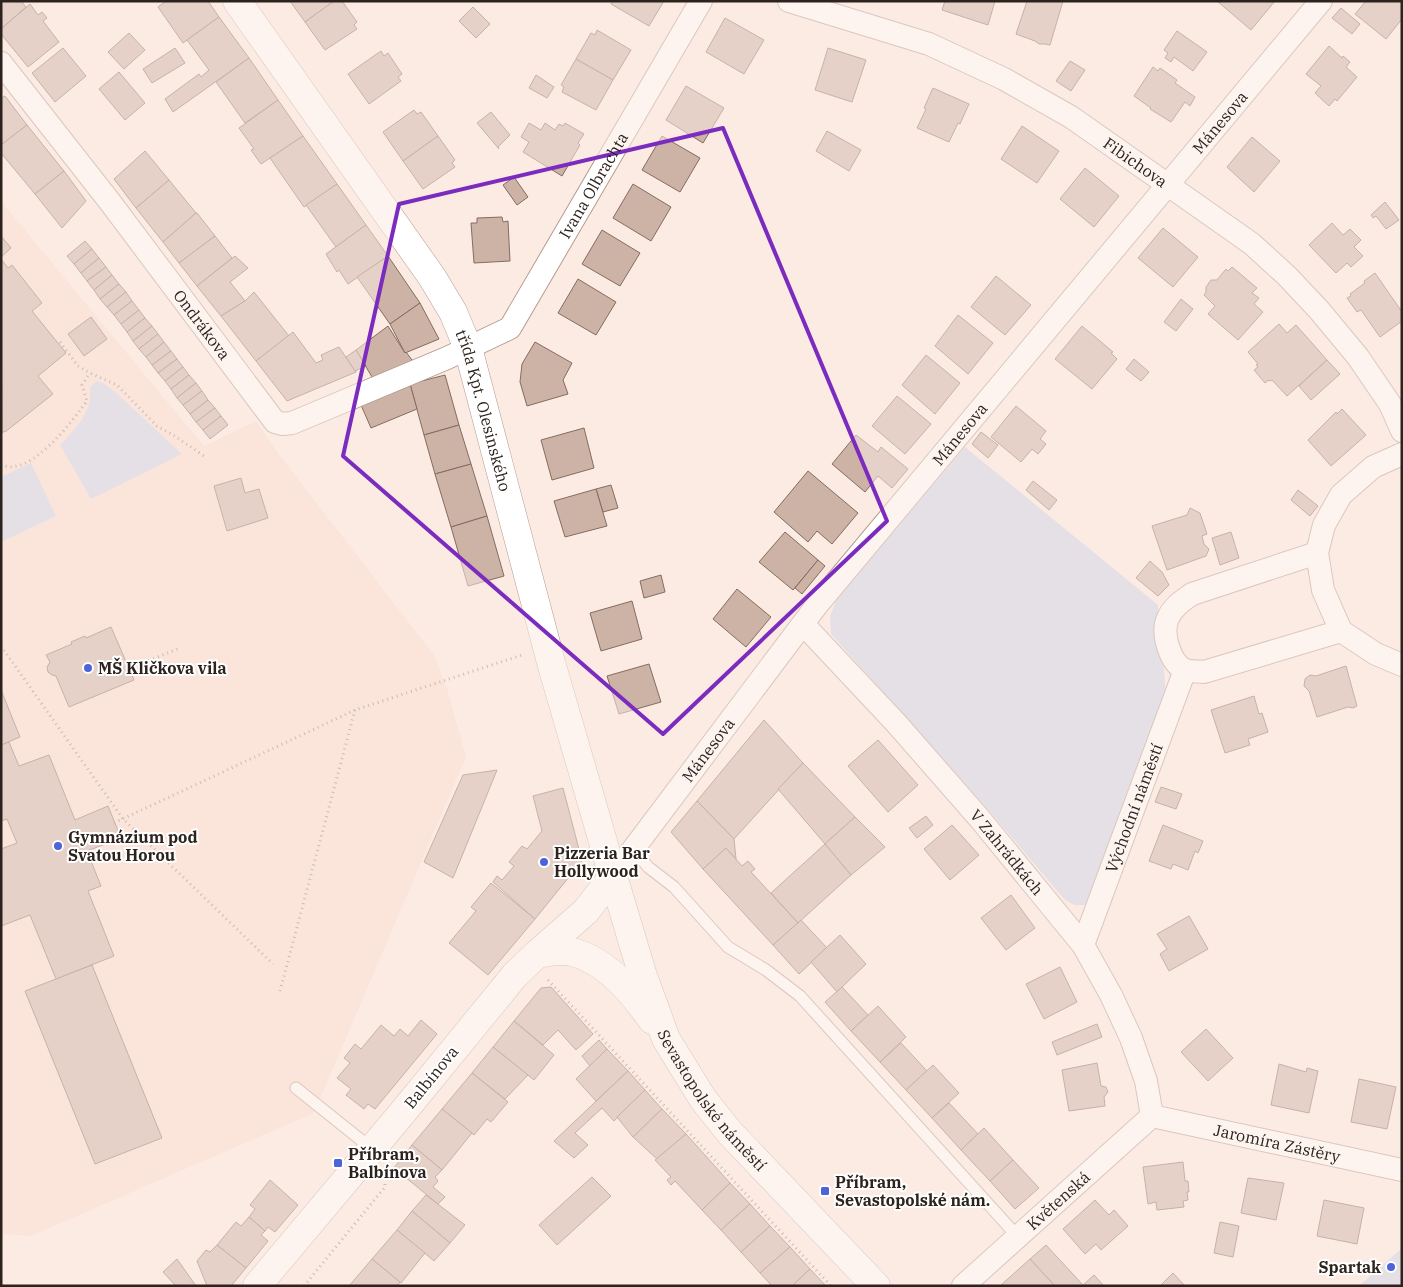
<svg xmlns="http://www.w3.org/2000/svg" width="1403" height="1287" font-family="'IBM Plex Serif',serif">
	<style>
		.built { fill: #fbded1 }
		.green { fill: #cad2e9 }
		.building { fill: #cdb2a6; stroke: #846c60 }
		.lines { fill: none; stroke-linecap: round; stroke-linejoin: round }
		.service-casing { stroke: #b69b8f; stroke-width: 13 }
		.minor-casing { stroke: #b69b8f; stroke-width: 24 }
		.tertiary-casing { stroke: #b69b8f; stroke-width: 29 }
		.secondary-casing { stroke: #b69b8f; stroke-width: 29 }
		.path { stroke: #8f817b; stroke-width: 3; stroke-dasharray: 1 4; stroke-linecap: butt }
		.service { stroke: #fff; stroke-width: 11 }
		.minor { stroke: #fff; stroke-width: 22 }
		.tertiary { stroke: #fff; stroke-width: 28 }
		.secondary { stroke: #fff; stroke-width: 28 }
		.marked { fill: none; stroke: #7b2cbf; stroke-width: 4; stroke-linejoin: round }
		.poi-dot { fill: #4b64d9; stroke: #fff; stroke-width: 2 }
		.labels { text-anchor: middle; stroke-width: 4; stroke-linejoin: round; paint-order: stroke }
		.street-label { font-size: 16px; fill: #2d231e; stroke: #fff }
		.poi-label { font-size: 16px; font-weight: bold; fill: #2d231e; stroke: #fff; text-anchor: start }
	</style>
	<rect width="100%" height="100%" fill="#fcebe3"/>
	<!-- built -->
	<polygon class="built" points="1,201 204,446 256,421 278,453 434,655 447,688 466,757 314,1113 31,1236 1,1234"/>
	<!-- green -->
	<g class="green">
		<path d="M 96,381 L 105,384 L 114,391 L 182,454 L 91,499 L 60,445 C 75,429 93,412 90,388 Z"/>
		<path d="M 965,447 L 1158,605 C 1158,636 1166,666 1165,696 L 1092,897 L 1084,905 L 1074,905 L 1064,899 L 986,807 L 831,634 L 830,616 L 837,599 Z"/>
		<polygon points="31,463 56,516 1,542 1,477"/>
		<polygon points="1402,1248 1402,1286 1359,1286"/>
	</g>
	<!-- building -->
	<g class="building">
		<polygon points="1,1 21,1 26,7 1,29"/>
		<polygon points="166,1 208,1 219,17 183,43 158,7"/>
		<polygon points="290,1 334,1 305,22"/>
		<polygon points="334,1 342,1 357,22 354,25 357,29 325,50 305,22"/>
		<polygon points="612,1 664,1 649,26 611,4"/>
		<polygon points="945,1 995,1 988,25 942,10"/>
		<polygon points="1027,1 1063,1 1050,45 1045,44 1039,44 1035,41 1016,34"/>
		<polygon points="1217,1 1275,1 1251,30"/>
		<polygon points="1366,1 1402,1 1402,19 1386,39 1355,14"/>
		<polygon points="30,4 38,15 42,12 47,18 43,21 59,42 28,67 1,34 1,29"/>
		<polygon points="473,7 490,24 476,38 459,21"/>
		<polygon points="1341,8 1360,24 1352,34 1332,18"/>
		<polygon points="219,17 249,58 173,112 165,99 199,74 201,77 209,70 187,40"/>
		<polygon points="725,18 764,40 744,74 706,52"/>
		<polygon points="597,30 631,50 613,80 576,59 591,33 595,35"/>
		<polygon points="1177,31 1207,52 1193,71 1174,57 1171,62 1165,58 1168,53 1164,50"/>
		<polygon points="129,33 145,50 124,69 108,52"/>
		<polygon points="1329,46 1342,58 1343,56 1350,62 1346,67 1357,77 1337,101 1335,99 1329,106 1315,93 1321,86 1306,74"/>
		<polygon points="63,48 86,76 55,102 32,73"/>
		<polygon points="175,48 185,63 152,83 143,69"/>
		<polygon points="828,48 866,60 852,102 815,90"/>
		<polygon points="381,51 384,56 388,53 402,74 398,77 401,81 369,104 348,74"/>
		<polygon points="249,58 278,100 245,123 216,82"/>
		<polygon points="576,59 613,80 596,110 562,92 564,87 561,85"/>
		<polygon points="1070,61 1085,70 1071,91 1056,81"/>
		<polygon points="1153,67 1158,71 1160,68 1177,80 1175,83 1195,97 1190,106 1185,102 1171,122 1150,109 1151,108 1134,96"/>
		<polygon points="119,72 145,103 125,120 99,89"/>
		<polygon points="536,75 554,87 547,98 529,88"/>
		<polygon points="686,86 724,108 703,143 666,120"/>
		<polygon points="933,88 969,104 960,124 958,123 949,142 917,128 926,109 924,108"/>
		<polygon points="5,96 27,125 1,145 1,98"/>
		<polygon points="278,100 303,136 261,164 251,150 254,149 239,128"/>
		<polygon points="414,110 417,114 421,112 438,136 403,161 383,132"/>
		<polygon points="491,112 510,135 498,147 499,149 477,123"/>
		<polygon points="529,123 541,130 545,123 555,130 559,124 563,126 565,123 584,134 578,143 580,145 562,176 523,152 529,142 521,137"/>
		<polygon points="27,125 64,171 35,194 1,153 1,145"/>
		<polygon points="1022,126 1059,151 1037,183 1001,159"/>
		<polygon points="827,131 861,150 849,171 816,151"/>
		<polygon points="303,136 337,184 304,207 270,158"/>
		<polygon points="438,136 455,160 452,163 455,167 423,189 403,161"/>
		<polygon points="662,136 700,158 680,192 642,170"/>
		<polygon points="1252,137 1280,161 1254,192 1227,167"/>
		<polygon points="145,151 169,180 136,208 114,179"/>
		<polygon points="1085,168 1119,196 1094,227 1060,199"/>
		<polygon points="64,171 86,201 62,228 35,194"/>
		<polygon points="514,177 528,197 517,205 503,185"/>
		<polygon points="169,180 196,213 163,242 136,208"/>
		<polygon points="337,184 366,225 336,247 306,205"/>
		<polygon points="633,184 671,207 651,241 613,218"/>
		<polygon points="1385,202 1399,220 1386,229 1376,216 1373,218 1371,215"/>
		<polygon points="196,213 197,213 215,236 179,263 163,242"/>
		<polygon points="502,217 503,222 508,221 510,261 474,263 471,223 477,223 477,218"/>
		<polygon points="1332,223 1343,235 1350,229 1361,240 1354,247 1363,256 1351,267 1347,263 1336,273 1309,245"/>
		<polygon points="366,225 388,256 348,284 339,270 337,272 326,254"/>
		<polygon points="1163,228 1198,257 1173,287 1138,258"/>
		<polygon points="602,230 640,253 620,286 582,264"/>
		<polygon points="1,236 11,248 1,257"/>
		<polygon points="215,236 232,258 197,286 179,263"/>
		<polygon points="85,241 92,249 74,264 67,256"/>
		<polygon points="92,249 99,258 81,273 74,264"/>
		<polygon points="235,256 248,268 230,282 245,301 221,316 197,286"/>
		<polygon points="388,256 420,303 390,324 357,277"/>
		<polygon points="99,258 106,267 87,281 81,273"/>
		<polygon points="1,259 8,268 12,265 42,303 32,311 66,353 38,376 53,394 5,432 5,431 2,433"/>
		<polygon points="106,267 112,275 94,290 87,281"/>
		<polygon points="1232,267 1257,288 1252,293 1259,298 1254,304 1263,312 1238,340 1208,314 1215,306 1204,295 1206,292 1206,287 1211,280 1217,280 1226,269 1228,271"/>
		<polygon points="1375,273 1402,312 1402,321 1380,337 1361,310 1357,312 1347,298 1351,296 1350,294 1365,283 1364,281"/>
		<polygon points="112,275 119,284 100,299 94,290"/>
		<polygon points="996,276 1031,305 1005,335 971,307"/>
		<polygon points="578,279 616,302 596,335 558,313"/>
		<polygon points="119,284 126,292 107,307 100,299"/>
		<polygon points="126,292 132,301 114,315 107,307"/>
		<polygon points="254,292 289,336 256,361 221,316 245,301"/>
		<polygon points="1181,299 1193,309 1176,331 1164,322"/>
		<polygon points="132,301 139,310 121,324 114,315"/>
		<polygon points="420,303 439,339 405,353 390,324"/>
		<polygon points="139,310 145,318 127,332 121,324"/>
		<polygon points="958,315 993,343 968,374 935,346"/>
		<polygon points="91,317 107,339 84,356 68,334"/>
		<polygon points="145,318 152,326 133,341 127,332"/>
		<polygon points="1279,324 1287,333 1296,325 1327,360 1287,396 1272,380 1270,381 1269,380 1265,383 1254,370 1258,367 1256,365 1258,364 1248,352"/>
		<polygon points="152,326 158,334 139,349 133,341"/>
		<polygon points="388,326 405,353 406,352 415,364 375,382 356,350"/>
		<polygon points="1082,326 1113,352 1111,353 1117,359 1092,389 1055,359"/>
		<polygon points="293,332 316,363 323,360 321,355 339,347 356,372 287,401 256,361"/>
		<polygon points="158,334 164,342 146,357 139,349"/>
		<polygon points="164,342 171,351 152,365 146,357"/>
		<polygon points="535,342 572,363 563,380 568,394 527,406 520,382 522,364"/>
		<polygon points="356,350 366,366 355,371 346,357"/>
		<polygon points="171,351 177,359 158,373 152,365"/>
		<polygon points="926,355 960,383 935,414 902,385"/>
		<polygon points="177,359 183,367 165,381 158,373"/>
		<polygon points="1134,359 1149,372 1141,381 1126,369"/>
		<polygon points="1327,360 1340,374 1311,400 1299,386"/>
		<polygon points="183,367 189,375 171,389 165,381"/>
		<polygon points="189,375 196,383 177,398 171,389"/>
		<polygon points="445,375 459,425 424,435 410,384"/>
		<polygon points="196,383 202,391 183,405 177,398"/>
		<polygon points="410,384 417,409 371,428 361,405"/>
		<polygon points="202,391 208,400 190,414 183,405"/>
		<polygon points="897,396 931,424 905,454 872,426"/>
		<polygon points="208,400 215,408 196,422 190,414"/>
		<polygon points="1016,406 1046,431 1040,439 1046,444 1038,454 1032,449 1021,462 991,437"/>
		<polygon points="215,408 221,416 203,430 196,422"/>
		<polygon points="1342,409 1366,435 1331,466 1308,440 1336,412 1337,414"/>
		<polygon points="221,416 228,425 210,439 203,430"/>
		<polygon points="459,425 471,464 435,474 424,435"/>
		<polygon points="584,428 594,468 552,480 541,440"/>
		<polygon points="981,432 998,445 988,458 972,444"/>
		<polygon points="856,435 878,452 881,447 908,469 892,488 878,476 865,492 832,464"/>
		<polygon points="471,464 487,516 451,527 435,474"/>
		<polygon points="808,471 858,513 832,544 817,531 808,542 774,512"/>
		<polygon points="241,478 245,493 259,489 268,518 227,531 214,486"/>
		<polygon points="1033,481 1057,500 1049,510 1026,490"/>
		<polygon points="611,485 618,508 603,512 596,489"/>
		<polygon points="596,489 607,526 565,537 554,501"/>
		<polygon points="1298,490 1318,506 1310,516 1291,500"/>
		<polygon points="1190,508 1200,513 1207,534 1202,536 1204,544 1209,549 1206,556 1167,570 1152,526 1187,515"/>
		<polygon points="487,516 504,576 468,586 451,527"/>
		<polygon points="785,532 818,560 793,590 759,562"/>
		<polygon points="1231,532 1239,558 1220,565 1212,538"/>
		<polygon points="818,560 825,566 802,594 795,588"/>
		<polygon points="1150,561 1162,572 1169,585 1158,596 1136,578"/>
		<polygon points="661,575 665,592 644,598 640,581"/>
		<polygon points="737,589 771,617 746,647 713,619"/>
		<polygon points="632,601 642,639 601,651 590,613"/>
		<polygon points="111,627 134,680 69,707 56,676 52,675 48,672 47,667 50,662 46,655 72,644 71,642 85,636 86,638"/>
		<polygon points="649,664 661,702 619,714 607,676"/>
		<polygon points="1346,666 1357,706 1353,708 1348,707 1317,717 1309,691 1304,686 1305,679 1310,675 1316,676"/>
		<polygon points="1,690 20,737 1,745"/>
		<polygon points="1254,696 1259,714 1262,713 1268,732 1248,739 1250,745 1225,753 1211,710"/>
		<polygon points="764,720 803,763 734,839 697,801"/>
		<polygon points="878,740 918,785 888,812 848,766"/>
		<polygon points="9,742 19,766 49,755 75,820 108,806 121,838 87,851 101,886 88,891 114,956 56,979 30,915 1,926 1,849 17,843 7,819 1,821 1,745"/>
		<polygon points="803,763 855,817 825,844 778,789"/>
		<polygon points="497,770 453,878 424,862 463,775"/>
		<polygon points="1161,787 1182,794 1176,809 1155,802"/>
		<polygon points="563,788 582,861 535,919 493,882 497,876 502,880 514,866 509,862 522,846 527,849 542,831 533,796"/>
		<polygon points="697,801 734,839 736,859 726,848 703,869 671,832"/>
		<polygon points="926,816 933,825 917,838 909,828"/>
		<polygon points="855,817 885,847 851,875 825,844"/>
		<polygon points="952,825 979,855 950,880 924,849"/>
		<polygon points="1163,825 1203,841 1198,853 1195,851 1188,870 1173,864 1171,869 1149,861"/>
		<polygon points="825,844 851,875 798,923 771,893"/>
		<polygon points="726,848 742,866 748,861 755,869 751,872 798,923 773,945 703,869"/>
		<polygon points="491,883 535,919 488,975 449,943 476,911 471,907"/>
		<polygon points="1011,895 1035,928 1006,950 981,918"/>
		<polygon points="1189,916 1208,949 1169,971 1160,954 1167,949 1157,934"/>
		<polygon points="801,920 827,948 799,974 773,945"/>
		<polygon points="840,935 866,964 837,992 811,962"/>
		<polygon points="92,965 162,1138 95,1164 25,991"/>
		<polygon points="1060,967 1077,1002 1044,1019 1026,984"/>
		<polygon points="551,987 593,1034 576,1050 558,1030 543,1045 514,1021 541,988"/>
		<polygon points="842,987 868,1015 851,1031 825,1002"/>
		<polygon points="878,1006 906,1037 880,1062 851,1031"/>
		<polygon points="421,1020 437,1034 375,1109 368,1104 364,1109 346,1095 351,1089 337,1078 350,1063 344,1058 355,1044 361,1049 381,1025 394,1036 400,1029 408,1036"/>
		<polygon points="514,1021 554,1055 534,1080 493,1047"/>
		<polygon points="1097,1024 1102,1037 1057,1055 1052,1042"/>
		<polygon points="1206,1029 1233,1058 1208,1081 1181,1052"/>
		<polygon points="599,1040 607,1049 590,1066 582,1056"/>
		<polygon points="901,1043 927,1071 906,1090 880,1062"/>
		<polygon points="493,1047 528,1075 505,1099 472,1073"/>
		<polygon points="607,1049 628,1071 596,1101 576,1079"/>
		<polygon points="1097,1063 1101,1086 1106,1087 1108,1092 1104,1097 1105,1106 1069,1111 1062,1070"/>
		<polygon points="1279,1064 1306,1072 1307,1068 1318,1071 1309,1113 1271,1105"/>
		<polygon points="933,1065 959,1093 932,1118 906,1090"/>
		<polygon points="628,1071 645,1090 614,1121 602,1108 575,1133 588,1145 574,1158 554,1141"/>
		<polygon points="472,1073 508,1102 491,1122 487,1119 474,1135 442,1109"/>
		<polygon points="1359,1079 1396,1087 1387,1129 1351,1122"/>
		<polygon points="645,1090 662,1109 633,1137 617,1117"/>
		<polygon points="949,1103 978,1134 961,1150 932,1118"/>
		<polygon points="442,1109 472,1133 442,1170 412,1145"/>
		<polygon points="662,1109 686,1134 657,1159 633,1137"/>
		<polygon points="984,1128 1013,1160 990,1181 961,1150"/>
		<polygon points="686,1134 730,1183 702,1210 675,1181 671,1185 667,1180 671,1177 655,1160"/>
		<polygon points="412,1145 442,1170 435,1177 438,1181 433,1187 445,1197 438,1204 394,1168"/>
		<polygon points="1013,1160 1039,1188 1015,1209 990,1181"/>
		<polygon points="1183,1162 1185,1181 1188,1181 1189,1192 1187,1192 1188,1200 1183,1201 1184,1207 1157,1210 1156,1202 1148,1204 1143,1167"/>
		<polygon points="592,1177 611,1196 557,1245 539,1225"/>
		<polygon points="1248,1178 1284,1183 1276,1220 1241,1213"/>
		<polygon points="270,1180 298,1205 275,1232 268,1227 265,1231 249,1217 255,1209 250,1205"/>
		<polygon points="730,1183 750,1204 721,1230 702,1210"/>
		<polygon points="426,1195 465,1225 450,1243 412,1211"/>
		<polygon points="1095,1200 1109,1215 1114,1210 1128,1226 1101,1250 1096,1244 1085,1254 1063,1229"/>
		<polygon points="1324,1200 1364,1208 1357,1244 1317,1236"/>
		<polygon points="750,1204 770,1226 741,1252 721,1230"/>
		<polygon points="412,1211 450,1243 434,1261 397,1230"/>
		<polygon points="249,1217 265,1231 261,1235 268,1241 246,1268 217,1245 236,1222 241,1226"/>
		<polygon points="1220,1222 1239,1226 1233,1257 1214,1253"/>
		<polygon points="770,1226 790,1247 760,1273 741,1252"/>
		<polygon points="397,1230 425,1253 401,1283 372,1259"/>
		<polygon points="217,1245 246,1268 231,1286 207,1286 197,1261 206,1250 210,1252"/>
		<polygon points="1046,1245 1083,1285 1084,1286 1055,1286 1030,1259"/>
		<polygon points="790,1247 810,1269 792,1286 772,1286 760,1273"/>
		<polygon points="177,1259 196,1286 176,1286 163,1272"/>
		<polygon points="372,1259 400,1282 397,1286 349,1286"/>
		<polygon points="1030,1259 1055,1286 1000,1286"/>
		<polygon points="810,1269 826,1286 792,1286"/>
		<polygon points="1173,1273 1185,1286 1160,1286"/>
		<polygon points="1094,1275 1104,1286 1083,1285"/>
	</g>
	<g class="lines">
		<!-- service casing -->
		<g class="service-casing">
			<g id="service">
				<polyline points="633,848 648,867 674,887 728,947 766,970 800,996 1018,1237"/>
				<polyline points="296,1088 371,1148"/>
			</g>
		</g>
		<!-- minor casing -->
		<g class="minor-casing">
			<g id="minor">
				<path id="s1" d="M 789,1 L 929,44 L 1004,79 L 1071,117 L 1168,185 L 1252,244 L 1287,276 L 1319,310 L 1358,357 L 1390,404 L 1402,431"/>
				<path id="s2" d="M 1,63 L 110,202 L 275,422 L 283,424 L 292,423 L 447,358 L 510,328 L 701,1"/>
				<polyline points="1402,454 1373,467 1341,495 1324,525 1317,553 1323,590 1341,631 1376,654 1402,665"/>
				<path d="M 1317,553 L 1192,594 C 1182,601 1173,607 1168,618 C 1161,633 1170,663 1185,670 C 1190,672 1199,671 1204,672 L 1341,631"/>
				<path id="s3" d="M 803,624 L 896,723 L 980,819 L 1083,945 L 1111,995 L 1131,1038 L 1146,1081 L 1152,1116"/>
				<path id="s4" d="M 613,876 L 817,605 L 1321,1"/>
				<path id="s5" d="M 1083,945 L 1185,670"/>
				<path id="s6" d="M 1152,1116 L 1402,1170"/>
				<path id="s7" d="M 963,1286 L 1152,1116"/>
			</g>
		</g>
		<!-- tertiary casing -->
		<g class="tertiary-casing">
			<g id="tertiary">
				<path id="s8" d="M 613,876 L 642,973 L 666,1039 L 703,1099 L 730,1133 L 876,1286"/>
				<path d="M 537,954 C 550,952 563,949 576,953 C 607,962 634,994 652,1020"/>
			</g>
		</g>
		<!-- secondary casing -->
		<g class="secondary-casing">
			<g id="secondary">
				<path id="s9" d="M 237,1 L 432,277 L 453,312 L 468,348 L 552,666 L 613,876 L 586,911 L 537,954 L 515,975 L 403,1112 L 257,1286"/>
			</g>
		</g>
		<!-- path -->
		<g class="path">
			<polyline points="60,342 78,366 90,373 117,385 157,426 173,435 204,456"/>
			<path d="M 1,464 C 29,480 73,420 87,401 L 82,385 L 90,373"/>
			<polyline points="1,646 123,819 273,964"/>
			<polyline points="130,668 180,648"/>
			<polyline points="114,823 355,710 522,655"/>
			<polyline points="548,980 831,1286"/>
			<polyline points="280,991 355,710"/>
			<polyline points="304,1286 385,1187 385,1175"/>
		</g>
		<!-- service -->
		<use href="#service" class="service"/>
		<!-- minor -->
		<use href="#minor" class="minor"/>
		<!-- tertiary -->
		<use href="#tertiary" class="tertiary"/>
		<!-- secondary -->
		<use href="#secondary" class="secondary"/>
	</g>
	<!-- marked area -->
	<path d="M0 0H1403V1287H0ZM 723,128 L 887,521 L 663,734 L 343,456 L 399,204 Z" fill="#fcebe3" fill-opacity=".55" fill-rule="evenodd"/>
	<path class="marked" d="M 723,128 L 887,521 L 663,734 L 343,456 L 399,204 Z"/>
	<!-- markers -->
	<g class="poi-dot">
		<circle cx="88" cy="668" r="5"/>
		<circle cx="58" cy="846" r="5"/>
		<circle cx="544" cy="862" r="5"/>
		<rect x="333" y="1158" width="10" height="10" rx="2.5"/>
		<rect x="820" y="1186" width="10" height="10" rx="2.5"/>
		<circle cx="1391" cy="1267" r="5"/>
	</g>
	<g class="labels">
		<!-- street labels -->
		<g class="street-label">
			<text dy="6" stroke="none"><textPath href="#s4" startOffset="968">Mánesova</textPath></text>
			<text dy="6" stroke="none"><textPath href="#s1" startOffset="385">Fibichova</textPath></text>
			<text dy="6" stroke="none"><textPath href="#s2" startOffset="872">Ivana Olbrachta</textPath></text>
			<text dy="6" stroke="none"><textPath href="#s2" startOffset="330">Ondrákova</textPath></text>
			<text dy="6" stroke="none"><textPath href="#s9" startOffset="482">třída Kpt. Olesinského</textPath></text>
			<text dy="6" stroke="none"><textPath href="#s4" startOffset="562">Mánesova</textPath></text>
			<text dy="6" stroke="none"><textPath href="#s4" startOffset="158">Mánesova</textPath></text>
			<text dy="6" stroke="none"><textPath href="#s5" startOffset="146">Východní náměstí</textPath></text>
			<text dy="6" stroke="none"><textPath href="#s3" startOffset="306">V Zahrádkách</textPath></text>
			<text transform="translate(431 1077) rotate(-51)" y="6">Balbínova</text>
			<text dy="6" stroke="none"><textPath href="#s8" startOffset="248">Sevastopolské náměstí</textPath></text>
			<text dy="6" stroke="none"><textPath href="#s6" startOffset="128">Jaromíra Zástěry</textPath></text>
			<text dy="6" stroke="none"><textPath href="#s7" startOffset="128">Květenská</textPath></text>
		</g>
		<!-- poi labels -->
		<g class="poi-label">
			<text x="98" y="674">MŠ Kličkova vila</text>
			<text x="68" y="843">Gymnázium pod<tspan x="68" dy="18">Svatou Horou</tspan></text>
			<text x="554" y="859">Pizzeria Bar<tspan x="554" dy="18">Hollywood</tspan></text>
			<text x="348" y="1160">Příbram,<tspan x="348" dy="18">Balbínova</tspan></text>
			<text x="835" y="1188">Příbram,<tspan x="835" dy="18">Sevastopolské nám.</tspan></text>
			<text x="1381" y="1273" text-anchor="end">Spartak</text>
		</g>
	</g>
	<!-- border -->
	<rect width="1403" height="1287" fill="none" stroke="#2d231e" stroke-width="5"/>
</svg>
